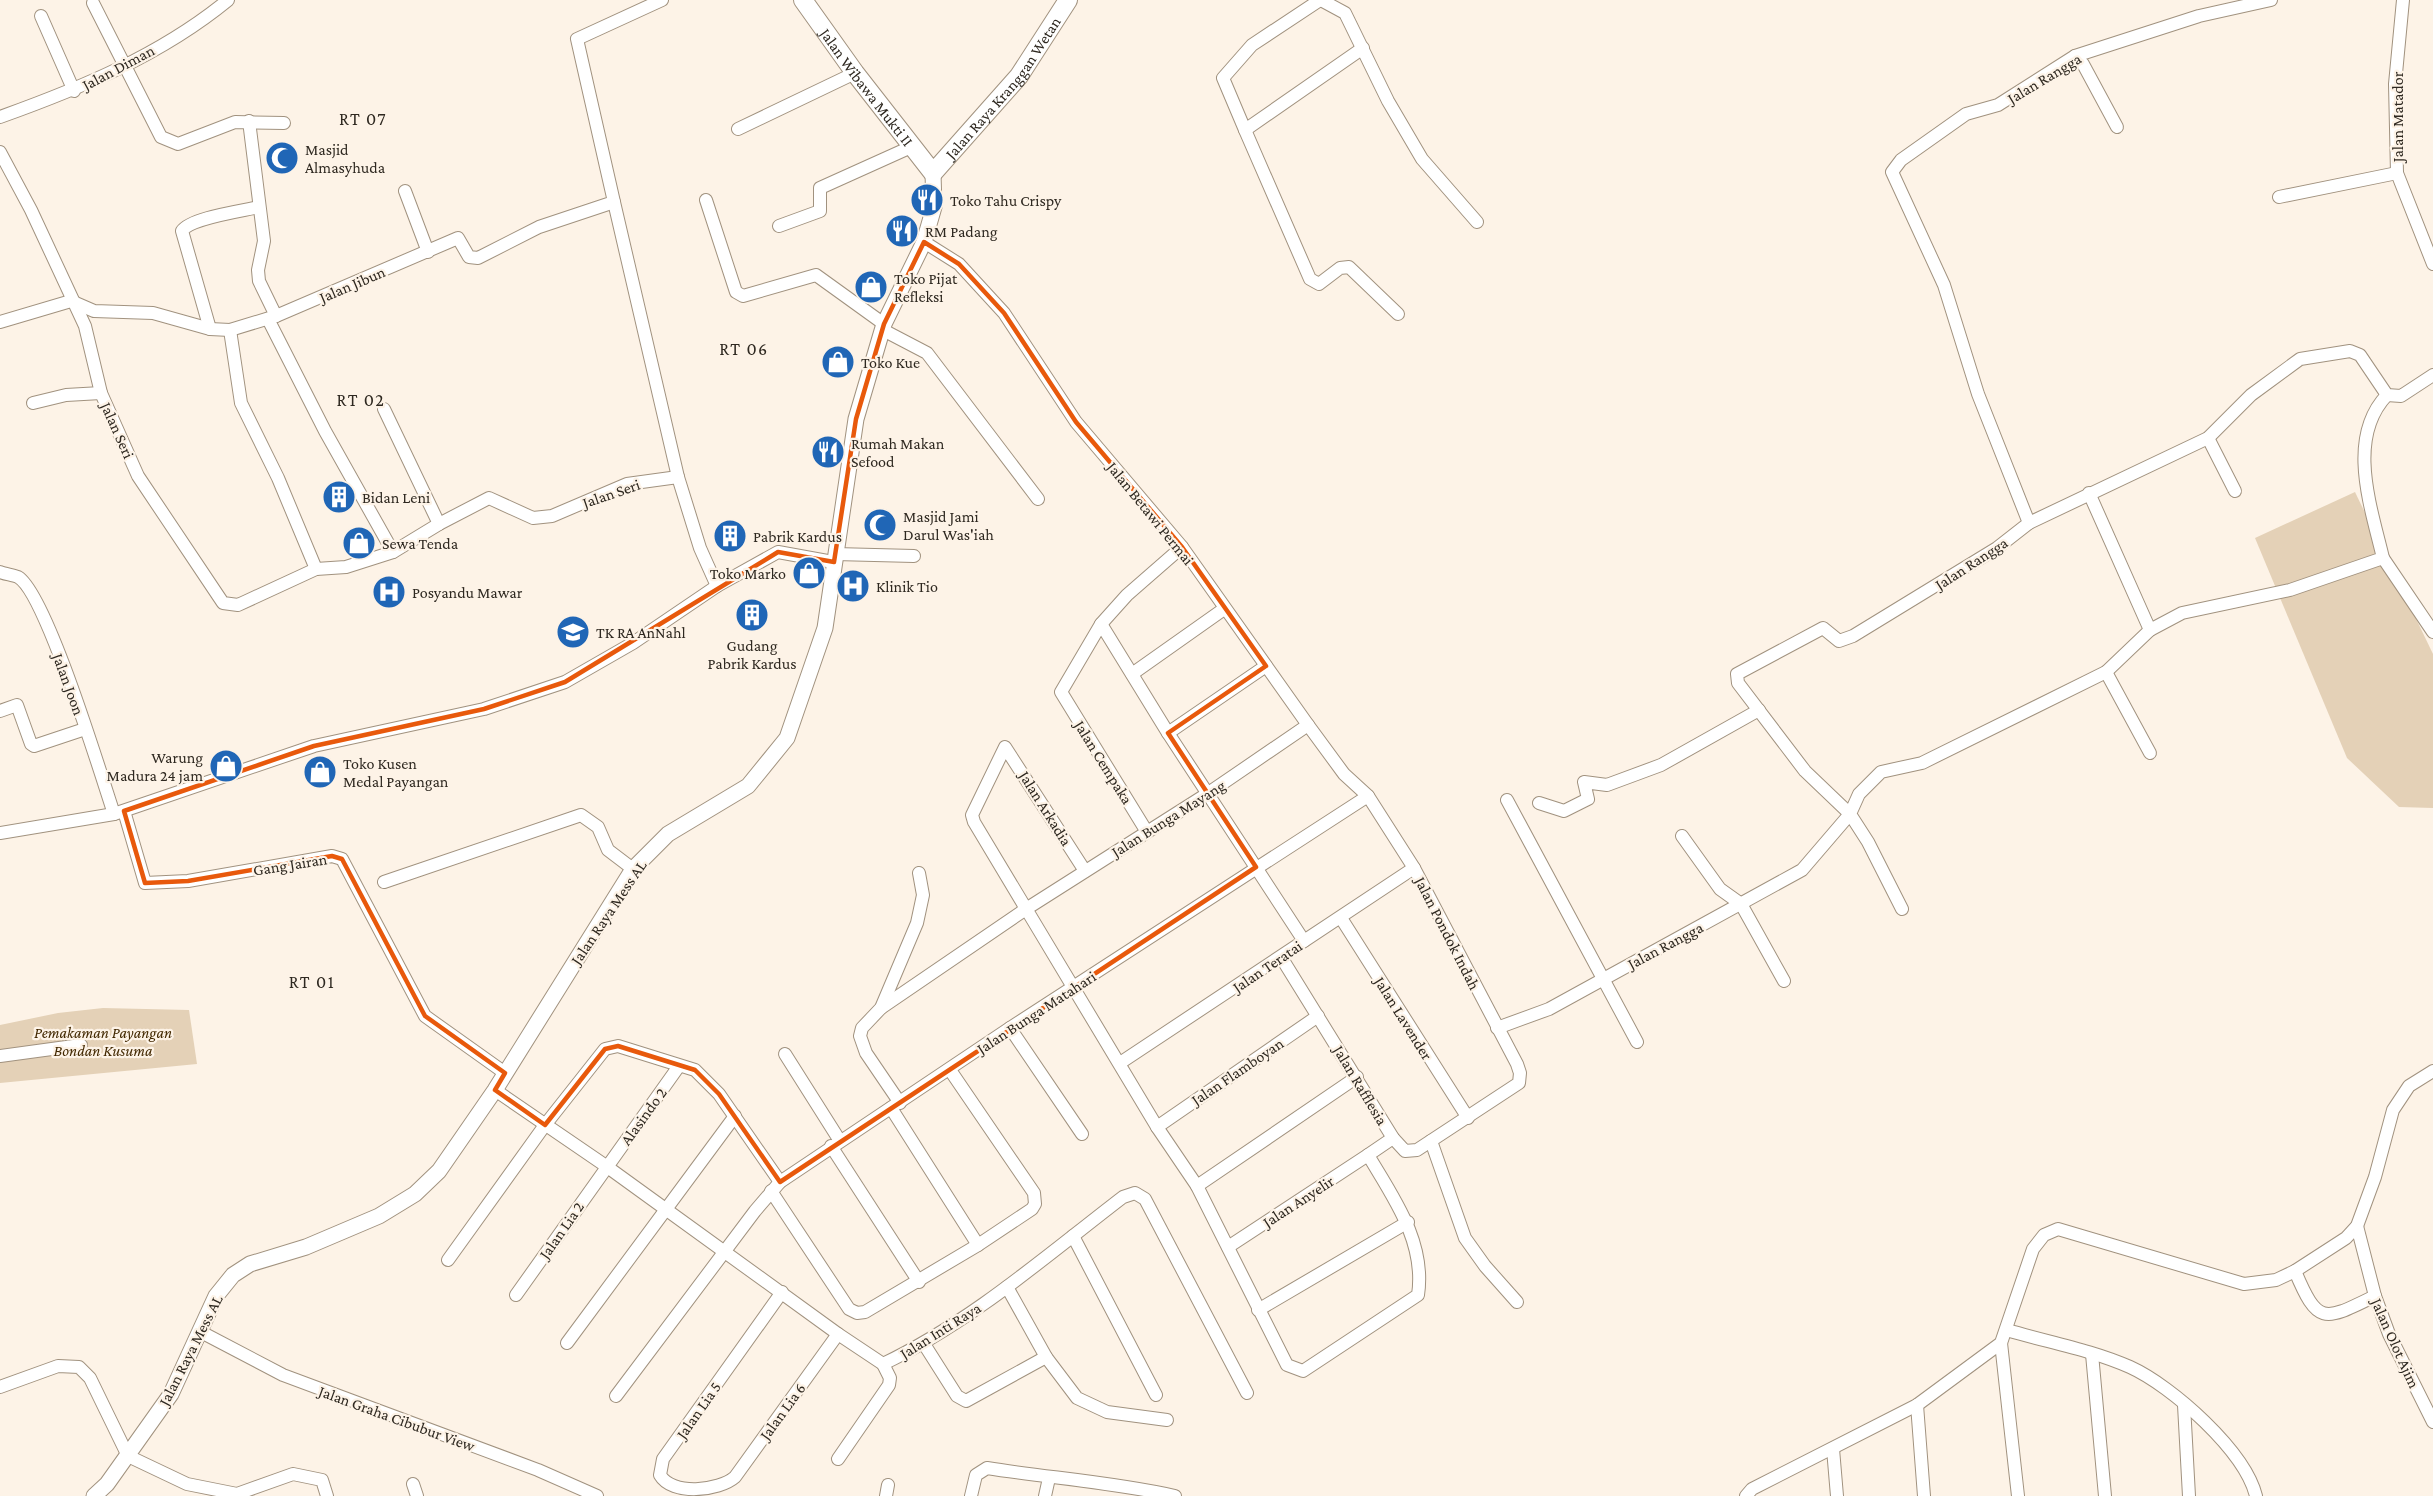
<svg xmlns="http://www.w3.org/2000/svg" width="2433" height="1496" font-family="'Crimson Pro',serif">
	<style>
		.green { fill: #e4d1b7 }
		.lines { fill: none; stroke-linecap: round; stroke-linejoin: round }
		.minor-casing { stroke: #a1927f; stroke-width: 14 }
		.tertiary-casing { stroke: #a1927f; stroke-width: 17 }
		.secondary-casing { stroke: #a1927f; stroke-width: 20 }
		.minor { stroke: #fff; stroke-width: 12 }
		.tertiary { stroke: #fff; stroke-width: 15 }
		.secondary { stroke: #fff; stroke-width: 18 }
		.marked { fill: none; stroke: #e8590c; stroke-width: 4.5; stroke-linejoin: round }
		.labels { text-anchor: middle; stroke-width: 4.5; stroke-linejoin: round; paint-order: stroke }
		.street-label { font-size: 16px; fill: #2e2820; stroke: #fdf3e7 }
		.poi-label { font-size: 16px; fill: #2e2820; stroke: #fdf3e7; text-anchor: start }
		.park-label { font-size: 16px; font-style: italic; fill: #422800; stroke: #fdf3e7 }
		.neighbourhood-label { font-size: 18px; letter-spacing: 1.5px; fill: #2e2820; stroke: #fdf3e7 }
	</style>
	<rect width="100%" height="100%" fill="#fdf3e7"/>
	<!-- green -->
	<g class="green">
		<polygon points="2355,492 2433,654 2433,808 2399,807 2347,758 2255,538"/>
		<polygon points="103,1008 189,1010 197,1064 0,1083 0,1025 58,1013"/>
	</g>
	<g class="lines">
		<!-- minor casing -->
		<g class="minor-casing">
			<g id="minor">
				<polyline points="1320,0 1252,45 1223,78 1245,130 1363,48"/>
				<polyline points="1321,0 1345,13 1388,101 1422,159 1477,222"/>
				<polyline points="2403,0 2395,84 2397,173 2433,264"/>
				<polyline points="93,3 161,137 178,144 235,122 284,123"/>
				<polyline points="41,16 74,91"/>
				<polyline points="2075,56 2083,64 2117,127"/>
				<path d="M 0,117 C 81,88 161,55 228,0"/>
				<polyline points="249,121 264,241 258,270 259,281 276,316"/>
				<polyline points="738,129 855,73"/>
				<polyline points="1245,130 1310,279 1319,284 1340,268 1349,267 1398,314"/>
				<polyline points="0,152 31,210 85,326 101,393 138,476 223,603 238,605 316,569 346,567 393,552 439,524 489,498 533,518 552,516 627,484 678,477"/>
				<polyline points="405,191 428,252"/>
				<polyline points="2279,197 2397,173"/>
				<polyline points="706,200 736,292 743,296 816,275 884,324"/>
				<polyline points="614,202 678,477 700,548 717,586"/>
				<polyline points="779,226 820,211 820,188 911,147"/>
				<polyline points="924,242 959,264 1004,313 1076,422 1182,547 1308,725 1344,774 1368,796 1414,868 1517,1064 1520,1073 1519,1083 1417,1150 1405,1151 1393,1138 1281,957"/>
				<polyline points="268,319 325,431 393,552"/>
				<polyline points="0,322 71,301 94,311 153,313 210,329 230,330 276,316 458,238 469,257 478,258 539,227 614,202 577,39 662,0"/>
				<path d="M 210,329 L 182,231 C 190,218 242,211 259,207"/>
				<polyline points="230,330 241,403 278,478 316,569"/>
				<polyline points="883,330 927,353 1038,499"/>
				<polyline points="33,403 66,395 101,393"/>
				<polyline points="384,409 439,524"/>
				<polyline points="2208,438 2235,491"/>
				<polyline points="2089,493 2150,630"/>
				<polyline points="2029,523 2208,438 2251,395 2300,359 2350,351 2360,355 2387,395 2401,396 2433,375"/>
				<polyline points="835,554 914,556"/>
				<polyline points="2383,558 2433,632"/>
				<path d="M 0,572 C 5,574 13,575 18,577 C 46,593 101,775 114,814"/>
				<polyline points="1101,624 1127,595 1182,547"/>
				<polyline points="2106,672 2150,753"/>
				<polyline points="1132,674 1224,609"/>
				<polyline points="0,711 17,705 31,744 34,746 85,729"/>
				<polyline points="1168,733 1266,666"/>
				<polyline points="1507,800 1637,1042"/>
				<polyline points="1539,803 1564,811 1588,799 1584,782 1607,785 1661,765 1759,710"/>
				<polyline points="124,811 145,883 188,881 332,856 342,859 425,1016 505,1073"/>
				<polyline points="1147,832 1061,692 1101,624 1168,733 1304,941"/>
				<polyline points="0,833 114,814 314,746 484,709 565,682 633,643 717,586 778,552 833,562"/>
				<polyline points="1682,836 1720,889 1741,904 1784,981"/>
				<polyline points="1085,871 1005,747 972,815 974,822 1157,1127 1197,1186 1357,1077"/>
				<polyline points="384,882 581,815 598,827 608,850 633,869"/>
				<path d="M 1902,909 L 1868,842 L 1850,814 L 1859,794 L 1881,772 L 1922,763 L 2106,672 L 2150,630 L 2182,613 L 2290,590 L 2383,558 C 2371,507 2346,438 2387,395"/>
				<polyline points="1341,918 1468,1118"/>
				<polyline points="881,1008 1026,909 1207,794 1308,725"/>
				<polyline points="1010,1028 1082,1134"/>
				<polyline points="1497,1028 1549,1009 1802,870 1850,814 1805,771 1738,683 1737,674 1823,628 1839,641 1853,636 1997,548 2029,523 1978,394 1944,285 1892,172 1901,160 1966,114 1998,105 2075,56 2199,16 2271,0"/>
				<polyline points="785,1054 840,1141"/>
				<polyline points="0,1056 81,1045"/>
				<polyline points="1120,1063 1414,868"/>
				<path d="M 495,1090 L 606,1166 L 838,1334 L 883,1364 C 971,1322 1046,1256 1123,1197 L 1135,1193 L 1145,1199 L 1247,1393"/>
				<polyline points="900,1103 866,1053 860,1036 862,1028 881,1008 917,923 923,895 919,873"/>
				<polyline points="891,1108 978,1245"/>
				<polyline points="1157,1127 1318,1016"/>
				<polyline points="1431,1141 1465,1238 1485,1266 1517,1302"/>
				<polyline points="831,1146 919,1282"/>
				<path d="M 1197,1186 L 1287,1365 L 1303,1371 L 1418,1295 C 1426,1242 1393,1197 1368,1155 L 1393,1138"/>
				<polyline points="771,1191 849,1309 857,1313 865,1312 978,1245 1032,1209 1035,1204 1034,1193 950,1070"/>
				<polyline points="2357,1226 2375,1296 2389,1334 2433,1422"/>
				<polyline points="1073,1236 1156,1395"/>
				<polyline points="1228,1247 1368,1155"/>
				<polyline points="448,1260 545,1125 605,1049 618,1046 695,1070 719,1094 780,1182"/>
				<path d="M 2295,1271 C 2318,1326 2324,1321 2375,1296"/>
				<path d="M 782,1292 L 663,1459 L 660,1475 C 672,1496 719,1491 735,1477 L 838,1334"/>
				<polyline points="516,1295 679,1066"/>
				<polyline points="1258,1310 1408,1222"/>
				<path d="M 2007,1330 C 2047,1342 2092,1350 2130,1367 C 2172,1386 2245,1451 2256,1496"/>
				<polyline points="201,1332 283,1375 538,1470 597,1496"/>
				<polyline points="567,1343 735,1116"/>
				<polyline points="2001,1343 2018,1496"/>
				<polyline points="924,1344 957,1396 966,1401 1046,1357 1007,1287"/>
				<polyline points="2092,1354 2105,1496"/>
				<polyline points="1046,1357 1077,1398 1107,1412 1167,1420"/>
				<polyline points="0,1387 58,1366 79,1367 90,1378 128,1456 187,1484 237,1494 293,1474 322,1480 327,1496"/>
				<polyline points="616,1396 755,1211 780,1182 1010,1028 1368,796"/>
				<polyline points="1917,1405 1924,1496"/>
				<polyline points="2184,1405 2189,1496"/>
				<polyline points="1833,1449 1837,1496"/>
				<polyline points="838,1459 889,1385 890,1378 883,1364"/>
				<polyline points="413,1484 417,1496"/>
				<polyline points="886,1496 888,1485"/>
				<path d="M 971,1496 L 976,1475 L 987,1468 C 1050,1478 1113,1482 1175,1496"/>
				<polyline points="1045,1496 1049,1478"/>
				<polyline points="1746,1496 1752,1489 1917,1405 2001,1343 2033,1249 2044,1235 2058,1229 2244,1284 2276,1280 2295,1271 2346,1238 2357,1226 2375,1177 2393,1110 2409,1086 2433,1071"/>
			</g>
		</g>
		<!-- tertiary casing -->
		<g class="tertiary-casing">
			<polyline id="tertiary" points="94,1496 107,1484 171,1394 216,1296 233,1275 250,1264 306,1247 379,1216 415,1194 439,1171 495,1090 633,869 668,834 748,786 787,738 825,628 856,419 884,324 924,242 934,207 933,173"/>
		</g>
		<!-- secondary casing -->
		<g class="secondary-casing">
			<g id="secondary">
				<path id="s1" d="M 803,0 L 855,73 L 933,173 L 1019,76 L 1068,0"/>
			</g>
		</g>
		<!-- minor -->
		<use href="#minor" class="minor"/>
		<!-- tertiary -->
		<use href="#tertiary" class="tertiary"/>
		<!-- secondary -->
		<use href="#secondary" class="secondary"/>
	</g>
	<!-- marked area -->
	<path class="marked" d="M 924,242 L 959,264 L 1004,313 L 1076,422 L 1182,547 L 1266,666 L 1168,733 L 1256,867 L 780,1182 L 719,1094 L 695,1070 L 618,1046 L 605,1049 L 545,1125 L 495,1090 L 505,1073 L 425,1016 L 342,859 L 332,856 L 188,881 L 145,883 L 124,811 L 314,746 L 484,709 L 565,682 L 778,552 L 834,562 L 856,419 L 884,324 Z"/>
	<!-- icons -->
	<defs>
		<g id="mosque-disc" transform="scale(1.725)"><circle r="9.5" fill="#2066b6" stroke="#fdf3e7"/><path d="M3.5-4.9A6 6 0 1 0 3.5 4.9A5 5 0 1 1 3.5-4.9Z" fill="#fff"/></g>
		<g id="restaurant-disc" transform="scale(1.725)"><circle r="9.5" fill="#2066b6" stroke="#fdf3e7"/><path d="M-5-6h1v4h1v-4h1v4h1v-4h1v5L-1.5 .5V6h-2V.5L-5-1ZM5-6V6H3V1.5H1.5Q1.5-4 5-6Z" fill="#fff"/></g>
		<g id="shop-disc" transform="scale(1.725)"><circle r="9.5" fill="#2066b6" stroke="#fdf3e7"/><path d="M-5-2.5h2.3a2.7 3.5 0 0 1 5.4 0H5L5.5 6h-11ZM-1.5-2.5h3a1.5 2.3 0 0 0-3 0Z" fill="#fff"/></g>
		<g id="building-disc" transform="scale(1.725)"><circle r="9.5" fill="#2066b6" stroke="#fdf3e7"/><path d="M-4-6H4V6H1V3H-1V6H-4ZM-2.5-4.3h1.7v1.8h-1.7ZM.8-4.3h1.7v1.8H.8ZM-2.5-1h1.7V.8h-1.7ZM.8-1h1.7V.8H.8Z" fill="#fff"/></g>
		<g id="hospital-disc" transform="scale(1.725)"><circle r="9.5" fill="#2066b6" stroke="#fdf3e7"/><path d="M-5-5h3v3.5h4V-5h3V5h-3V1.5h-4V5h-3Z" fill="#fff"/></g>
		<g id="school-disc" transform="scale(1.725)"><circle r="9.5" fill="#2066b6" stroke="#fdf3e7"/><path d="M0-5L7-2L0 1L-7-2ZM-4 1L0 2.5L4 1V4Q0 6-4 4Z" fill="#fff"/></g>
	</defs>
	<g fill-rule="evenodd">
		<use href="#mosque-disc" x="282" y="158"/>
		<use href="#restaurant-disc" x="927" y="200"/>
		<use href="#restaurant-disc" x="902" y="231"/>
		<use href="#shop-disc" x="871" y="287"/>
		<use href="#shop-disc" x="838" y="362"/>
		<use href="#restaurant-disc" x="828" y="452"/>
		<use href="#building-disc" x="339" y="497"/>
		<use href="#mosque-disc" x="880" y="525"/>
		<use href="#building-disc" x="730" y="536"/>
		<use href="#shop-disc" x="359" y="543"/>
		<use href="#shop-disc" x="809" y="573"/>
		<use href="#hospital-disc" x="853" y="586"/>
		<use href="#hospital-disc" x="389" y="592"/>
		<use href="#building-disc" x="752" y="615"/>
		<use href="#school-disc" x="573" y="632"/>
		<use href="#shop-disc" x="226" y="766"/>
		<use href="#shop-disc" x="320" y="772"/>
	</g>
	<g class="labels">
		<!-- street labels -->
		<g class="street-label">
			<text transform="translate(118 67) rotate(-28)" y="6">Jalan Diman</text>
			<text transform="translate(2044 78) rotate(-31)" y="6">Jalan Rangga</text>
			<text dy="6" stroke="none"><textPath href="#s1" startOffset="108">Jalan Wibawa Mukti II</textPath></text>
			<text dy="6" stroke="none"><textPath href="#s1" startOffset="327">Jalan Raya Kranggan Wetan</textPath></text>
			<text transform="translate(2397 117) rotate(-90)" y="6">Jalan Matador</text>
			<text transform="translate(352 284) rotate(-23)" y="6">Jalan Jibun</text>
			<text transform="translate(118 430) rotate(66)" y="6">Jalan Seri</text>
			<text transform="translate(611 493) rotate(-19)" y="6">Jalan Seri</text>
			<text transform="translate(1151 513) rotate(51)" y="6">Jalan Betawi Permai</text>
			<text transform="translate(1971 563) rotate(-33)" y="6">Jalan Rangga</text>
			<text transform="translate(69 684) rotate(70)" y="6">Jalan Joon</text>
			<text transform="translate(1104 762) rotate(58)" y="6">Jalan Cempaka</text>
			<text transform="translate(1046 808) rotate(58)" y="6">Jalan Arkadia</text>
			<text transform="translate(1168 818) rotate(-32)" y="6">Jalan Bunga Mayang</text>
			<text transform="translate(290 864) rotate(-9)" y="6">Gang Jairan</text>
			<text transform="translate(608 912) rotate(-56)" y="6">Jalan Raya Mess AL</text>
			<text transform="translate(1448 933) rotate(63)" y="6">Jalan Pondok Indah</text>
			<text transform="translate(1665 945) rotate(-28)" y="6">Jalan Rangga</text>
			<text transform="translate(1267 966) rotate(-34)" y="6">Jalan Teratai</text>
			<text transform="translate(1036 1012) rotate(-33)" y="6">Jalan Bunga Matahari</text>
			<text transform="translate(1404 1018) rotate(58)" y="6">Jalan Lavender</text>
			<text transform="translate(1237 1071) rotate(-34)" y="6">Jalan Flamboyan</text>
			<text transform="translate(1361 1085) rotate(59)" y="6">Jalan Rafflesia</text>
			<text transform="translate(643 1116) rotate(-54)" y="6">Alasindo 2</text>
			<text transform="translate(1298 1201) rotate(-33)" y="6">Jalan Anyelir</text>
			<text transform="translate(561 1230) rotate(-55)" y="6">Jalan Lia 2</text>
			<text transform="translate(940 1330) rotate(-32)" y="6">Jalan Inti Raya</text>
			<text transform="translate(2396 1343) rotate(66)" y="6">Jalan Olot Ajim</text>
			<text transform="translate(190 1350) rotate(-63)" y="6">Jalan Raya Mess AL</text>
			<text transform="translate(698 1410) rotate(-55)" y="6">Jalan Lia 5</text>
			<text transform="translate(782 1411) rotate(-54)" y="6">Jalan Lia 6</text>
			<text transform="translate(397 1418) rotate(20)" y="6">Jalan Graha Cibubur View</text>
		</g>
		<!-- poi labels -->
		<g class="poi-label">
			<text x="305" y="155">Masjid<tspan x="305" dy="18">Almasyhuda</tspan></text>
			<text x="950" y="206">Toko Tahu Crispy</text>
			<text x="925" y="237">RM Padang</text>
			<text x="894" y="284">Toko Pijat<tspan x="894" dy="18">Refleksi</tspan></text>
			<text x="861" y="368">Toko Kue</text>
			<text x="851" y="449">Rumah Makan<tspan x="851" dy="18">Sefood</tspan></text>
			<text x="362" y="503">Bidan Leni</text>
			<text x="903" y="522">Masjid Jami<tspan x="903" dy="18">Darul Was'iah</tspan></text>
			<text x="753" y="542">Pabrik Kardus</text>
			<text x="382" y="549">Sewa Tenda</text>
			<text x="786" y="579" text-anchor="end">Toko Marko</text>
			<text x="876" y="592">Klinik Tio</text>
			<text x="412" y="598">Posyandu Mawar</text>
			<text x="596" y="638">TK RA AnNahl</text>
			<text x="752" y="651" text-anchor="middle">Gudang<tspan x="752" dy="18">Pabrik Kardus</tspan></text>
			<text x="203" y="763" text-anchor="end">Warung<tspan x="203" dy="18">Madura 24 jam</tspan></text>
			<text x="343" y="769">Toko Kusen<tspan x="343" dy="18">Medal Payangan</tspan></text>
		</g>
		<!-- park labels -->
		<g class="park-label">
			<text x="103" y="1038">Pemakaman Payangan<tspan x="103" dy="18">Bondan Kusuma</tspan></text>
		</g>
		<!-- neighbourhood labels -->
		<g class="neighbourhood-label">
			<text x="363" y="125">RT 07</text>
			<text x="744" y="355">RT 06</text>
			<text x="361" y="406">RT 02</text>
			<text x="312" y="988">RT 01</text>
		</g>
	</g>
</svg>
